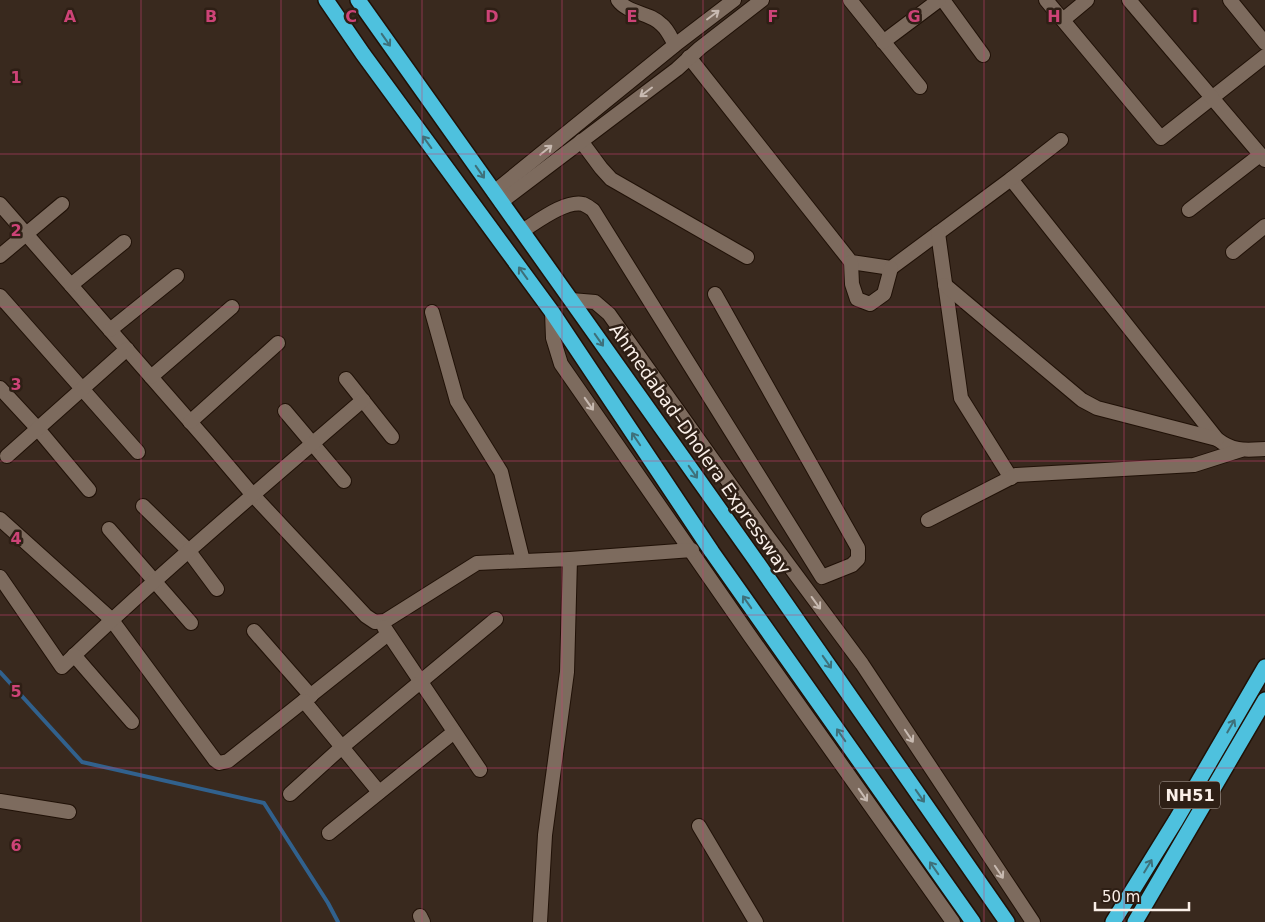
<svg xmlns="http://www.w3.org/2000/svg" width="1265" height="922" font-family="'DejaVu Sans',sans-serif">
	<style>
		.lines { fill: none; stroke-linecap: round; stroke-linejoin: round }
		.stream { stroke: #31618d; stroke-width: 4 }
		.minor-casing { stroke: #201107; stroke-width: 16 }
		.highway-casing { stroke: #201107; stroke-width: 18 }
		.minor { stroke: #7d6b5e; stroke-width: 14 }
		.highway { stroke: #4ec1de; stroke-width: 15 }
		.oneway { stroke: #c8bab1 }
		.oneway2 { stroke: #3e707a }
		.grid { fill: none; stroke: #cd4377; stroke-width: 1; stroke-opacity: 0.55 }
		.labels { text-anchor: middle; stroke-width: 5; stroke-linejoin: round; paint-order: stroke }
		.shield { fill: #2e1f15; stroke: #bdb1a9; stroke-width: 1 }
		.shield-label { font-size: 16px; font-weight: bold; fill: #faefe8 }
		.street-label { font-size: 18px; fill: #faefe8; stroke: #2e1f15 }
		.grid-label { font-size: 16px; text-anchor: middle; font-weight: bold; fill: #cd4377; stroke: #2e1f15; stroke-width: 5; stroke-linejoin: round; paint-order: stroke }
	</style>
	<rect width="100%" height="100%" fill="#39291e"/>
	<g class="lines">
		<!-- stream -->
		<polyline class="stream" points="0,672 82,762 264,803 328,903 338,922"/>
		<!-- minor casing -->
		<g class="minor-casing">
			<g id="minor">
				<path d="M 618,0 C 628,14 650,12 662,25 C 668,30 671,38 675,45"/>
				<polyline points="850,0 920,87"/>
				<polyline points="943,0 983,55"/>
				<polyline points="1046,0 1161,138 1265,56"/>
				<polyline points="1129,0 1265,160"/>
				<polyline points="1230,0 1265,43"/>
				<polyline points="1063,20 1087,0"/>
				<polyline points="883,42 939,0"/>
				<path d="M 689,57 L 851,262 L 891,268 L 1011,179 L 1217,439 C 1234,452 1245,450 1265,449"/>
				<polyline points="581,141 601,168 611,179 747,257"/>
				<polyline points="1011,179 1061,140"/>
				<polyline points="494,192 675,45 734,0"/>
				<polyline points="501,202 677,69 700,48 762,0"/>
				<polyline points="0,204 207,441 252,494 366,616 375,622 385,621 477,563 570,559 567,672 545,835 540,922"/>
				<polyline points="1189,210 1260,155"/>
				<path d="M 522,231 C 537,222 565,200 583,204 C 586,205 590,208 593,210 L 822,577 L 852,565 L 858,559 L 858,548 L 715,294"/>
				<polyline points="938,233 961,398 1011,478"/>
				<polyline points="1233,252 1265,226"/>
				<polyline points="0,256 62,204"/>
				<polyline points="851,262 852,284 857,299 870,304 884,294 891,268"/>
				<polyline points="71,285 124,242"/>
				<polyline points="945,285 1082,400 1097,408 1217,439"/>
				<polyline points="0,296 138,452"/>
				<polyline points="571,300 595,302 609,314 765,533 862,664 1033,922"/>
				<polyline points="432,312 457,401 501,472 523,561"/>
				<polyline points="552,312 553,338 561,364 750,636 953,922"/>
				<polyline points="110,330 177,276"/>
				<polyline points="151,377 232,307"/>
				<polyline points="346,379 392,437"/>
				<polyline points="0,388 38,429 89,490"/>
				<polyline points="285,411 344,481"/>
				<polyline points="190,422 278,343"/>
				<polyline points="7,456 127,349"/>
				<polyline points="143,506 188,550 217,589"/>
				<polyline points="0,519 111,619 215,760 219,763 228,761 388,634"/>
				<polyline points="928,520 1016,475 1194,465 1241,450"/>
				<polyline points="109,529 191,623"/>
				<polyline points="570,559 692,550"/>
				<path d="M 0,577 L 62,667 C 159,574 261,488 363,400"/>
				<polyline points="384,627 480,770"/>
				<polyline points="254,631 311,696"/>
				<polyline points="74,655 132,722"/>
				<polyline points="304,701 379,792"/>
				<polyline points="290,794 342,747 496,619"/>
				<polyline points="0,801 69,812"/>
				<polyline points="699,826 756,922"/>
				<polyline points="329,833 454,732"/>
				<polyline points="420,916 423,922"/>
			</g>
		</g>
		<!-- highway casing -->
		<g class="highway-casing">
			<g id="highway">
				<polyline points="326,0 363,54 552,312 712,552 973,922"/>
				<polyline points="358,0 754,558 1007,922"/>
				<polyline points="1113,922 1176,820 1265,667"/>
				<polyline points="1135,922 1265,700"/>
			</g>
		</g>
		<!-- minor -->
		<use href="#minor" class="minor"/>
		<!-- highway -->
		<use href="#highway" class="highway"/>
	</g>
	<!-- one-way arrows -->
	<defs><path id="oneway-shaft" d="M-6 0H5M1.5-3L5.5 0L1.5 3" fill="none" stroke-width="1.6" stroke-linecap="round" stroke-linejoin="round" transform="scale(1.25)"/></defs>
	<g class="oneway">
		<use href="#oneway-shaft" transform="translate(713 15) rotate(-37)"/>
		<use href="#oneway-shaft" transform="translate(646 92) rotate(143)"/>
		<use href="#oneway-shaft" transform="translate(546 150) rotate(-39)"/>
		<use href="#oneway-shaft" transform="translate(589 404) rotate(55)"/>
		<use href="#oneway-shaft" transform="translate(816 603) rotate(54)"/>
		<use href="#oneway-shaft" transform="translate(909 736) rotate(56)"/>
		<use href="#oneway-shaft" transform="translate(863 795) rotate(55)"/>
		<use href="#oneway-shaft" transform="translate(999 872) rotate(56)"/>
	</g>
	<g class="oneway2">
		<use href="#oneway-shaft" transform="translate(386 40) rotate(55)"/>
		<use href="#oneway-shaft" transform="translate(427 142) rotate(-126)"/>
		<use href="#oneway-shaft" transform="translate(480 172) rotate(55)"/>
		<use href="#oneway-shaft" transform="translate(523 273) rotate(-126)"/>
		<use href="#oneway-shaft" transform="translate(599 340) rotate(55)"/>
		<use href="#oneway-shaft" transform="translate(636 439) rotate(-124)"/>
		<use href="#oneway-shaft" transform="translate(693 472) rotate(55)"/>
		<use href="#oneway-shaft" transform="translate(747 602) rotate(-125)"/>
		<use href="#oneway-shaft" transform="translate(827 662) rotate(55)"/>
		<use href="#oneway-shaft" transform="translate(1231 726) rotate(-60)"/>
		<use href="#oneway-shaft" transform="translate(841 735) rotate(-125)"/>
		<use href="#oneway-shaft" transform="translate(920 796) rotate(55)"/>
		<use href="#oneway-shaft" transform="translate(1148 866) rotate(-59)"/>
		<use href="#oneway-shaft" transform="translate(934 868) rotate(-125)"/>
	</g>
	<!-- grid -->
	<path class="grid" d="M 141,0 L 141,922M 281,0 L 281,922M 422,0 L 422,922M 562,0 L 562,922M 703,0 L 703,922M 843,0 L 843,922M 984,0 L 984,922M 1124,0 L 1124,922M 0,154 L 1265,154M 0,307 L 1265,307M 0,461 L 1265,461M 0,615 L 1265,615M 0,768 L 1265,768"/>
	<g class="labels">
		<!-- shield labels -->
		<rect class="shield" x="1160" y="781.5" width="60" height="27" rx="4"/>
		<g class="shield-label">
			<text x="1190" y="801">NH51</text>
		</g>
		<!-- street labels -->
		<g class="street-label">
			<text transform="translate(700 449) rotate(55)" y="6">Ahmedabad–Dholera Expressway</text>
		</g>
	</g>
	<g class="grid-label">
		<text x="70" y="22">A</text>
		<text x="211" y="22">B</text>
		<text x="351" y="22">C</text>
		<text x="492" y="22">D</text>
		<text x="632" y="22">E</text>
		<text x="773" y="22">F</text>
		<text x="914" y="22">G</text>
		<text x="1054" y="22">H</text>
		<text x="1195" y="22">I</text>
		<text x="16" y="83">1</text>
		<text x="16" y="236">2</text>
		<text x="16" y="390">3</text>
		<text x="16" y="544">4</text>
		<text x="16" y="697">5</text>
		<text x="16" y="851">6</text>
	</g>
	<!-- scale -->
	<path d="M1095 902v8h94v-8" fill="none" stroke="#faefe8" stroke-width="2.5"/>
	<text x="1102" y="902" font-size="15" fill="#faefe8" stroke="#2e1f15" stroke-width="4" paint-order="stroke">50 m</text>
</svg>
